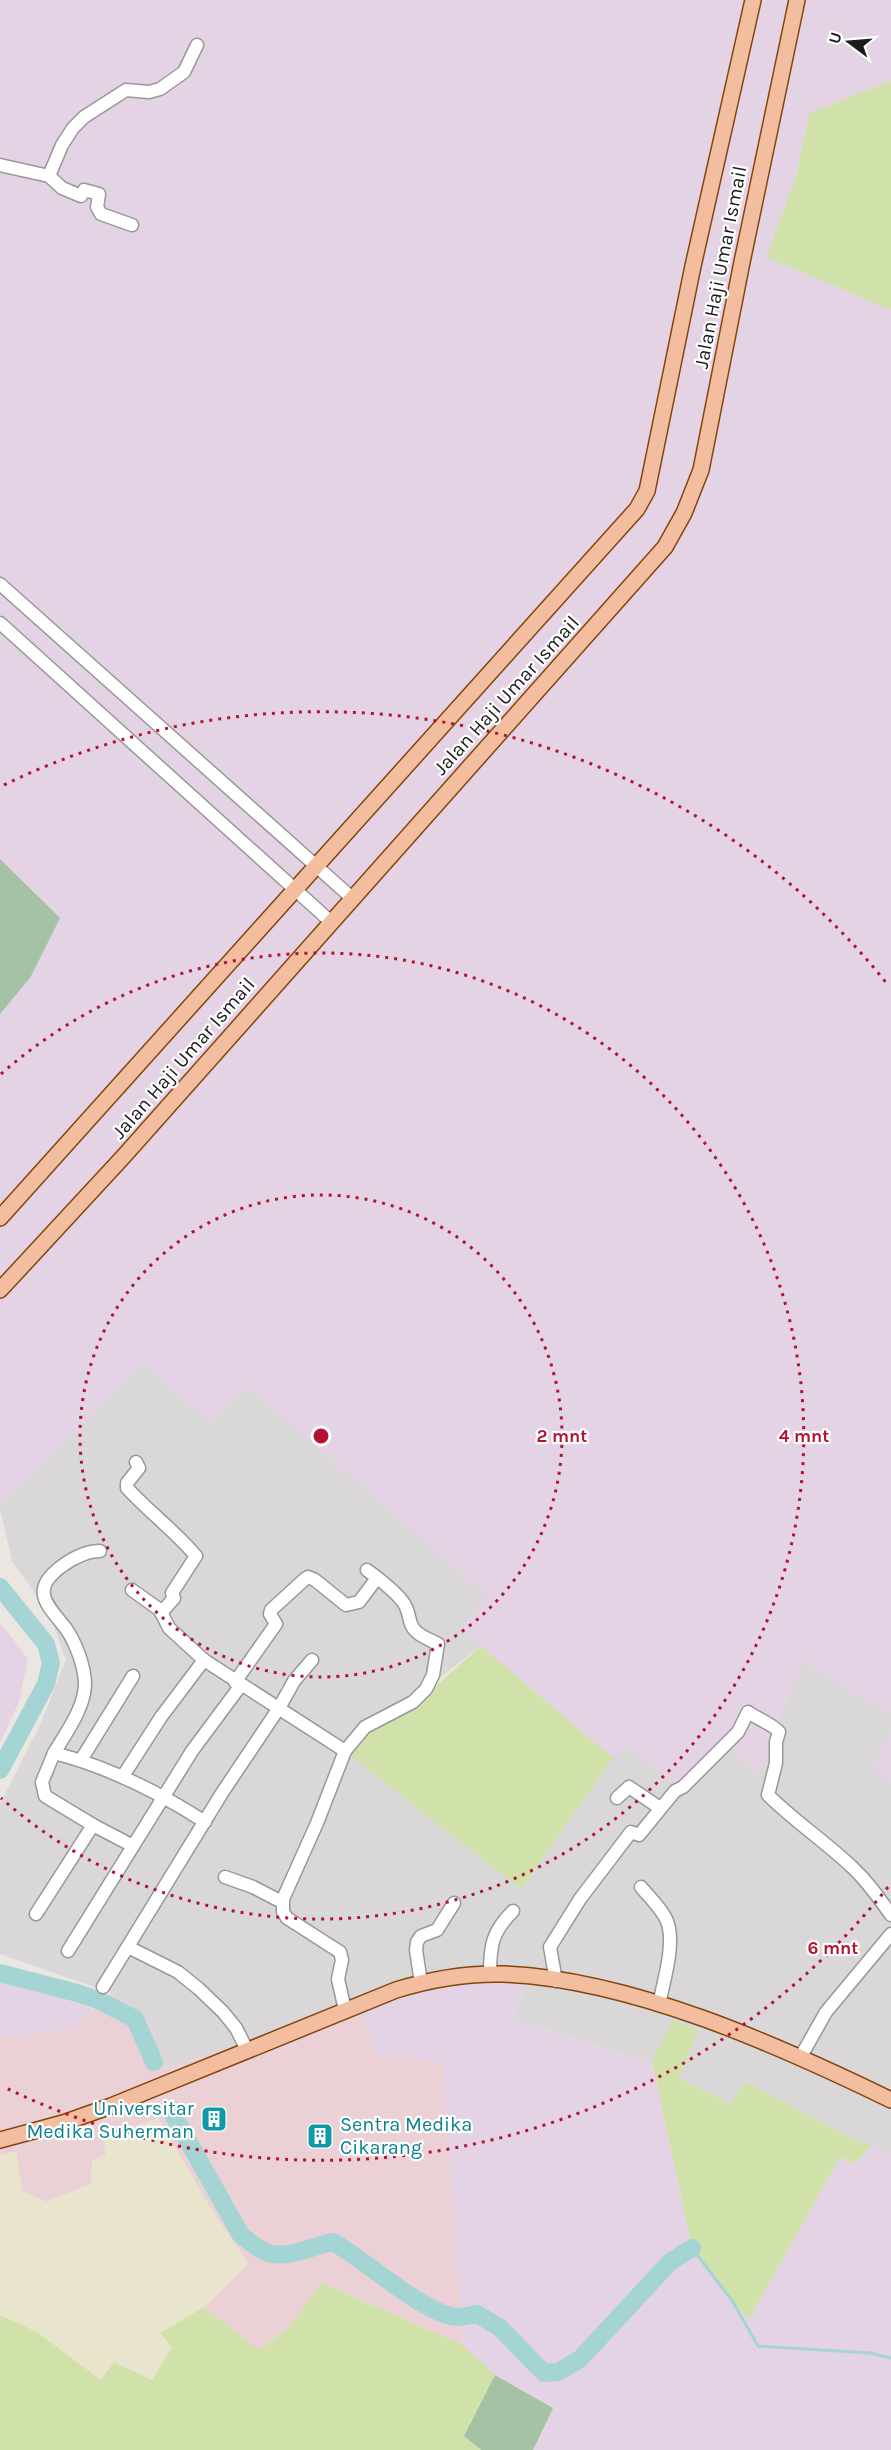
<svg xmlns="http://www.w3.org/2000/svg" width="891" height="2450" font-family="Karla,sans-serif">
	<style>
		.residential { fill: #d9d7d8; fill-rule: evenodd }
		.commercial { fill: #ebd1d5 }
		.industrial { fill: #e4d3e4 }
		.farmland { fill: #e9e5cd }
		.grass { fill: #d0e2aa }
		.cemetery { fill: #a5c2a4 }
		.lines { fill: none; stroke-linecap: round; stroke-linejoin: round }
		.stream { stroke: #a5d4d5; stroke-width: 3 }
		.river { stroke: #a5d4d5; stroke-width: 18 }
		.minor-casing { stroke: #989898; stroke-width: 15 }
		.major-casing { stroke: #84450d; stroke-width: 18 }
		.minor { stroke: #fff; stroke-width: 12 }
		.major { stroke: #f2be9f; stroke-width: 15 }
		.ring { fill: none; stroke: #b31232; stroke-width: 3; stroke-dasharray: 3 6 }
		.labels { text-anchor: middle; stroke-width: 4.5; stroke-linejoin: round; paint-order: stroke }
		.street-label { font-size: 20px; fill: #1b1b1b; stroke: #fff }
		.culture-label { font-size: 20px; fill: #0d838f; stroke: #fff; text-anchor: end }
		.centre { fill: #b31232; stroke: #fff; stroke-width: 3 }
		.ring-label { font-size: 18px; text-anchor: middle; font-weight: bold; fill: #b31232; stroke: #fff; stroke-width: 4.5; stroke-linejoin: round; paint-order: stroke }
	</style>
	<rect width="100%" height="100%" fill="#ebe6e1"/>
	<!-- residential -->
	<path class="residential" d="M 0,0 L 891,0 L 891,81 L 809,113 L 766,257 L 891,310 L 891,2153 L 849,2137 L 746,2082 L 732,2104 L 679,2078 L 697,2030 L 674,2020 L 652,2062 L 512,2019 L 529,1979 L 360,2006 L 163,2069 L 150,2023 L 111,1993 L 0,1954 L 0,1804 L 40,1725 L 66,1660 L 49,1613 L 12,1561 L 0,1508 ZM 481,1646 L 613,1758 L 521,1889 L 357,1741 Z"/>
	<!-- commercial -->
	<polygon class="commercial" points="111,1993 151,2023 163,2069 360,2006 376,2056 443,2062 463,2345 323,2283 286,2330 258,2350 204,2307 248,2263 213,2212 106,2154 91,2184 46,2202 22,2191 16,2152 0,2155 0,2036 8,2037 74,2028"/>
	<!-- industrial -->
	<g class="industrial">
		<polygon points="0,0 891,0 891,81 809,113 796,177 766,257 891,310 891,1715 803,1662 758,1775 728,1748 684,1791 626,1745 613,1758 461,1629 487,1596 247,1386 211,1423 142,1364 30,1479 0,1503"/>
		<polygon points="0,1622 28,1659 19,1702 0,1743"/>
		<polygon points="891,1731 891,1783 872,1766"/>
		<polygon points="0,1974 94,2009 74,2028 8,2037 0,2036"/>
		<polygon points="529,1978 512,2019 652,2062 692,2248 749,2319 840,2157 854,2164 872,2145 891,2153 891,2450 533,2450 552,2407 495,2375 463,2345 443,2062 376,2056 360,2006 461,1980"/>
	</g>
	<!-- farmland -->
	<polygon class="farmland" points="158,2118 213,2212 248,2263 204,2307 161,2333 172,2347 152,2380 114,2362 102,2381 37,2332 0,2315 0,2155 16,2152 22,2191 47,2202 91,2184 92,2161 106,2154 103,2139"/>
	<!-- grass -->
	<g class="grass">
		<polygon points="891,81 891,310 766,257 796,177 809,113"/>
		<polygon points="481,1646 613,1758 521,1889 352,1757 357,1741 417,1703"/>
		<polygon points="673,2020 698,2030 679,2078 731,2104 746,2082 849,2137 872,2145 854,2164 840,2157 749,2319 724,2292 692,2248 652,2062"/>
		<polygon points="322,2283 463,2345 495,2375 464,2436 481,2450 0,2450 0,2315 37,2332 101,2380 114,2362 152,2380 172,2347 160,2333 204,2307 259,2350 286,2330"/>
	</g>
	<!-- cemetery -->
	<g class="cemetery">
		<polygon points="0,859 60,918 30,978 0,1014"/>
		<polygon points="495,2375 553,2408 533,2450 481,2450 464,2436"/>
	</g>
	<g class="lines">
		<!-- stream -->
		<polyline class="stream" points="692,2248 733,2302 758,2346 870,2353 891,2358"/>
		<!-- river -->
		<g class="river">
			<polyline points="0,1587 46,1644 51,1663 46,1684 0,1770"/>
			<polyline points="0,1973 77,1993 98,2000 135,2019 154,2062"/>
			<path d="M 170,2109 L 241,2235 C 249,2241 258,2250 268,2253 C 288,2259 313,2246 333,2242 C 364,2259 427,2317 459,2317 C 465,2317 472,2315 477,2314 L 499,2327 L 544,2373 L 558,2372 L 580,2359 L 670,2262 L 692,2248"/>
		</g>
		<!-- minor casing -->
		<g class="minor-casing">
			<g id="minor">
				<polyline points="0,165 49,176 62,145 73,128 84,117 126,90 149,92 160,89 184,72 197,45"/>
				<polyline points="49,176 62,188 81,196 84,190 99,194 97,207 101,214 132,225"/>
				<polyline points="0,584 352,898"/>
				<polyline points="0,623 331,922"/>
				<path d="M 136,1462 L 139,1468 L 127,1483 L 127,1488 C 149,1512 175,1531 196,1556 L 172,1593 L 174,1598 L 161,1613"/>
				<polyline points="132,1590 160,1610 169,1628 204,1660 345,1751"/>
				<polyline points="235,1682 276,1624 270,1614 271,1610 305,1579 308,1577 315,1580 346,1605 359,1602 377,1578"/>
				<path d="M 54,1753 C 66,1733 86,1706 85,1682 C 84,1665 76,1644 67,1630 C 48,1605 28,1591 62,1566 C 73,1558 86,1551 100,1551"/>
				<polyline points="81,1760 133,1676"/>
				<polyline points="123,1776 161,1717 204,1660"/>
				<polyline points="617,1798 629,1787 660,1808"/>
				<path d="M 133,1846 L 93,1825 L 45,1796 L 42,1782 L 54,1753 C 109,1767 157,1791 205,1822"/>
				<polyline points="225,1877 253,1887 282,1902"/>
				<path d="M 641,1887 C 650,1898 662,1909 667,1921 C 676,1944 663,1982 659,2005"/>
				<polyline points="36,1914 93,1825"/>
				<polyline points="128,1947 178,1972 199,1989 223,2012 236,2028 247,2050"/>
				<polyline points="68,1951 192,1751 241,1685"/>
				<path d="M 490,1974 C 490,1945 492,1932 513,1911"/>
				<path d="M 556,1981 L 550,1947 L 580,1899 L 631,1832 L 639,1835 L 675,1791 L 683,1787 L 738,1732 L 748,1712 C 756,1718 774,1725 779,1732 L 776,1742 L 776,1763 L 768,1795 C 794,1821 826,1842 853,1868 C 868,1882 879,1898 891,1915"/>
				<polyline points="421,1983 416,1950 417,1942 421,1936 437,1930 454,1903"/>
				<polyline points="103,1987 222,1793 279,1708 294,1681 312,1660"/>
				<path d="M 345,2010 L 338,1979 L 342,1960 L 340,1952 L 287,1918 L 283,1912 L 283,1899 L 317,1823 L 345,1751 L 365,1727 L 413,1702 L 426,1689 L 433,1675 L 438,1644 C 429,1639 415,1635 411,1624 C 408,1616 409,1610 403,1602 C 393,1589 380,1580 367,1570"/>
				<polyline points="800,2058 826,2012 891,1934"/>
			</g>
		</g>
		<!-- major casing -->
		<g class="major-casing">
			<g id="major">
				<polyline points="0,1218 637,509 647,491 693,266 753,0"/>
				<polyline points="0,1290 124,1156 665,547 684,513 701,470 742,262 797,0"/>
				<path d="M 0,2140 L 63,2123 L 111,2106 L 396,1990 C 431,1979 467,1973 504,1974 C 631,1979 778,2045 891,2100"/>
			</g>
		</g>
		<!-- minor -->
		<use href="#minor" class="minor"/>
		<!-- major -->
		<use href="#major" class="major"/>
	</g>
	<!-- distance rings -->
	<g class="ring">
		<circle cx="321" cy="1436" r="241"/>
		<path d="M1 1074A483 483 0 1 1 1 1798"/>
		<path d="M888 1887A724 724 0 0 1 4 2087M4 785A724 724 0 0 1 888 985"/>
	</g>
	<!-- icons -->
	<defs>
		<g id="building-square" transform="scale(1.35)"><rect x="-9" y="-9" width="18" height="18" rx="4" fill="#0f9aa8" stroke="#fff"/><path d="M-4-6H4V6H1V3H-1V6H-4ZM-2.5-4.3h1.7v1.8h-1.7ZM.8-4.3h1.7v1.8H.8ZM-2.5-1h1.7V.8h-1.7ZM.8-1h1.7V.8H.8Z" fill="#fff"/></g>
	</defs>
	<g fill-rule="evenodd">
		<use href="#building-square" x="214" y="2119"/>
		<use href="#building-square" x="320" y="2136"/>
	</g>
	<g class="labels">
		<!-- street labels -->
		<g class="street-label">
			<text transform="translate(720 267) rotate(-79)" y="7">Jalan Haji Umar Ismail</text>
			<text transform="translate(506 695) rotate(-48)" y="7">Jalan Haji Umar Ismail</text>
			<text transform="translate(183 1058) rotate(-49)" y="7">Jalan Haji Umar Ismail</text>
		</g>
		<!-- culture labels -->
		<g class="culture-label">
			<text x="194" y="2115">Universitar<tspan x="194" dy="23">Medika Suherman</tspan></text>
			<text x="340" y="2131" text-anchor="start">Sentra Medika<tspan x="340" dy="23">Cikarang</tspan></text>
		</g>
	</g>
	<circle cx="321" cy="1436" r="9" class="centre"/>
	<g class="ring-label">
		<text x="562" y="1442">2 mnt</text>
		<text x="804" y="1442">4 mnt</text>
		<text x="833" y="1954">6 mnt</text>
	</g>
	<!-- north arrow -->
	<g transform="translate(849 42) rotate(286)" stroke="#ffffff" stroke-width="4.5" paint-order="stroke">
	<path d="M0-4.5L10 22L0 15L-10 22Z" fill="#1b1b1b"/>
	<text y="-9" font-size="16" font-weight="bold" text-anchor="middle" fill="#1b1b1b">U</text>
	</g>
</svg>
